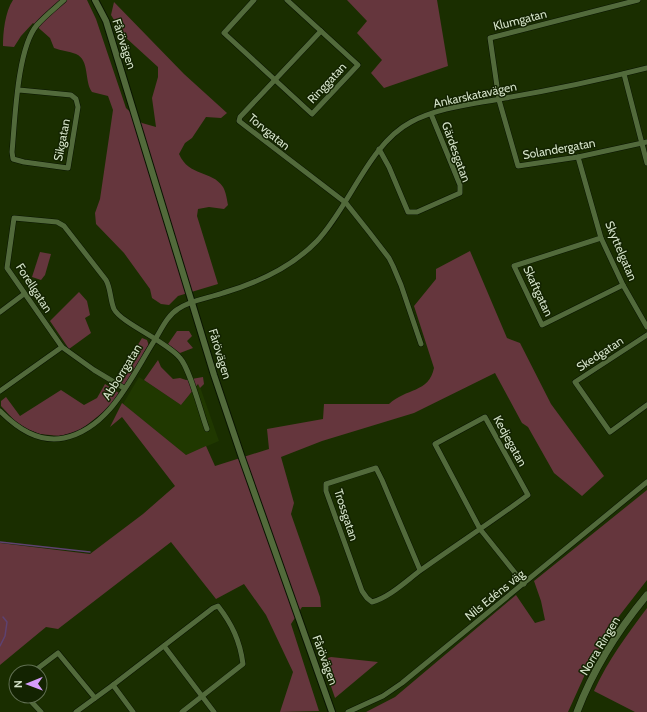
<svg xmlns="http://www.w3.org/2000/svg" width="647" height="712" font-family="Cabin,sans-serif">
	<style>
		.built { fill: #203800 }
		.green { fill: #65363d }
		.lines { fill: none; stroke-linecap: round; stroke-linejoin: round }
		.stream { stroke: #5e4270; stroke-width: 1.5 }
		.minor-casing { stroke: #091400; stroke-width: 6 }
		.tertiary-casing { stroke: #091400; stroke-width: 8 }
		.secondary-casing { stroke: #091400; stroke-width: 8 }
		.minor { stroke: #526a3b; stroke-width: 5 }
		.tertiary { stroke: #526a3b; stroke-width: 6 }
		.secondary { stroke: #526a3b; stroke-width: 7 }
		.labels { text-anchor: middle; stroke-width: 3; stroke-linejoin: round; paint-order: stroke }
		.street-label { font-size: 12px; fill: #d4e2c8; stroke: #132301 }
	</style>
	<rect width="100%" height="100%" fill="#1a2e00"/>
	<!-- built -->
	<polygon class="built" points="139,377 181,405 199,384 219,441 186,455 123,404"/>
	<!-- green -->
	<g class="green">
		<path d="M 13,0 L 87,0 L 96,19 L 126,108 L 142,123 L 156,127 L 152,98 L 158,77 L 158,67 L 124,36 L 111,15 L 114,2 L 184,74 L 227,113 L 221,118 L 206,117 L 192,138 L 185,143 L 179,154 C 189,177 212,170 223,187 C 226,192 227,200 228,205 L 224,209 L 209,207 L 198,209 L 197,216 L 218,284 L 178,296 L 169,305 L 161,304 L 152,298 L 150,289 L 124,253 L 96,224 L 95,213 L 100,199 L 113,110 L 108,96 L 92,92 C 84,81 90,60 76,54 C 69,51 61,51 54,48 L 50,38 L 33,23 L 21,36 L 14,47 L 3,46 C 3,32 5,12 13,0 Z"/>
		<polygon points="347,0 437,0 448,66 384,88 371,73 382,60 357,33 367,21"/>
		<path d="M 470,251 L 507,338 L 520,343 L 551,404 L 604,476 L 582,496 L 554,473 L 528,427 L 522,423 L 495,373 L 414,413 L 322,441 L 281,457 L 294,503 L 291,514 L 320,597 L 321,607 L 302,607 L 291,624 L 319,711 L 280,712 L 293,672 L 266,615 L 244,584 L 216,599 L 171,542 L 58,629 L 46,627 L 0,665 L 0,543 L 90,554 L 143,514 L 175,486 L 122,417 L 110,427 L 122,403 L 186,455 L 206,446 L 215,466 L 269,449 L 267,429 L 323,419 L 324,404 L 389,404 C 406,388 429,393 434,368 L 414,306 L 436,279 L 436,269 Z"/>
		<polygon points="40,252 51,254 45,275 41,280 32,277"/>
		<polygon points="79,292 87,301 90,315 85,318 91,333 69,349 50,321"/>
		<polygon points="177,331 189,331 192,336 187,341 193,348 180,353 168,344"/>
		<polygon points="142,338 147,340 149,346 125,385 116,381"/>
		<polygon points="158,360 161,367 173,379 180,378 186,380 203,377 204,384 200,388 198,384 181,405 144,380"/>
		<polygon points="105,384 119,393 111,406 78,432 59,436 40,434 27,429 14,420 1,406 1,401 6,397 20,416 61,390 84,405 97,398"/>
		<polygon points="647,490 647,580 613,624 587,670 568,712 366,712 395,697 516,595 535,623 545,620 541,601 534,581"/>
		<path d="M 647,608 L 647,712 L 635,712 L 594,691 C 608,660 627,635 647,608 Z"/>
		<polygon points="331,657 378,662 335,698 322,660"/>
	</g>
	<g class="lines">
		<!-- stream -->
		<g class="stream">
			<polyline points="0,542 90,552"/>
			<polyline points="0,646 5,636 7,622 3,617"/>
		</g>
		<!-- minor casing -->
		<g class="minor-casing">
			<g id="minor">
				<polyline points="254,0 224,33 312,114 358,65 287,0"/>
				<polyline points="638,0 490,38 499,100 518,166 578,157 647,142"/>
				<polyline points="321,31 240,117 239,121 346,203 369,232 389,258 393,266 401,285 421,344"/>
				<polyline points="624,74 647,163"/>
				<path d="M 19,90 L 71,95 L 76,99 L 78,107 L 68,168 L 24,162 L 13,159 L 12,152 C 15,121 17,48 37,25 C 45,16 55,8 64,0"/>
				<polyline points="379,149 389,167 408,212 417,212 460,193 460,185 431,114"/>
				<polyline points="578,157 601,238 623,285 647,327"/>
				<polyline points="601,238 514,266 542,325 623,285"/>
				<polyline points="0,312 24,294"/>
				<polyline points="647,335 575,382 610,432 647,405"/>
				<path d="M 124,388 L 94,370 L 62,347 L 7,268 L 14,218 L 57,222 L 64,226 L 106,280 C 111,289 110,300 114,309 C 121,323 166,341 180,358 C 190,369 201,413 207,429"/>
				<polyline points="0,391 62,347"/>
				<path d="M 0,411 C 17,428 38,443 64,438 C 111,428 132,375 156,338 C 162,328 168,315 178,309 C 190,300 209,298 223,293 C 257,283 292,267 317,241 C 350,206 369,144 411,122 C 439,107 475,104 505,98 C 553,90 600,80 647,68"/>
				<path d="M 420,570 L 382,480 L 376,468 L 326,484 L 326,491 L 362,591 L 367,598 L 372,602 C 390,597 406,581 421,570 C 456,545 493,521 528,495 L 485,417 L 435,444 L 480,529 L 524,584"/>
				<polyline points="164,646 214,712"/>
				<polyline points="33,672 58,653 95,698"/>
				<polyline points="26,696 41,712"/>
				<polyline points="76,712 113,685"/>
				<path d="M 133,712 L 113,685 L 213,608 L 218,606 C 232,624 240,641 243,664 L 182,712"/>
				<polyline points="348,712 383,696 402,683 647,482"/>
			</g>
		</g>
		<!-- tertiary casing -->
		<g class="tertiary-casing">
			<polyline id="tertiary" points="95,0 106,21 214,375 242,458 332,712"/>
		</g>
		<!-- secondary casing -->
		<g class="secondary-casing">
			<path id="secondary" d="M 577,712 C 593,670 618,630 647,595"/>
		</g>
		<!-- minor -->
		<use href="#minor" class="minor"/>
		<!-- tertiary -->
		<use href="#tertiary" class="tertiary"/>
		<!-- secondary -->
		<use href="#secondary" class="secondary"/>
	</g>
	<g class="labels">
		<!-- street labels -->
		<g class="street-label">
			<text transform="translate(520 20) rotate(-14)" y="4">Klumgatan</text>
			<text transform="translate(124 44) rotate(72)" y="4">Fårövägen</text>
			<text transform="translate(327 83) rotate(-47)" y="4">Ringgatan</text>
			<text transform="translate(475 95) rotate(-12)" y="4">Ankarskatavägen</text>
			<text transform="translate(269 132) rotate(39)" y="4">Torvgatan</text>
			<text transform="translate(62 140) rotate(-79)" y="4">Sikgatan</text>
			<text transform="translate(559 149) rotate(-10)" y="4">Solandergatan</text>
			<text transform="translate(456 152) rotate(70)" y="4">Gärdesgatan</text>
			<text transform="translate(621 251) rotate(67)" y="4">Skyttelgatan</text>
			<text transform="translate(34 288) rotate(57)" y="4">Forellgatan</text>
			<text transform="translate(538 291) rotate(65)" y="4">Skaftgatan</text>
			<text transform="translate(220 354) rotate(73)" y="4">Fårövägen</text>
			<text transform="translate(600 354) rotate(-33)" y="4">Skedgatan</text>
			<text transform="translate(122 372) rotate(-58)" y="4">Abborrgatan</text>
			<text transform="translate(510 441) rotate(61)" y="4">Kedjegatan</text>
			<text transform="translate(346 515) rotate(72)" y="4">Trossgatan</text>
			<text transform="translate(495 595) rotate(-39)" y="4">Nils Edéns väg</text>
			<text transform="translate(600 646) rotate(-59)" y="4">Norra Ringen</text>
			<text transform="translate(325 660) rotate(70)" y="4">Fårövägen</text>
		</g>
	</g>
	<!-- north arrow -->
	<g transform="translate(28 684) rotate(269)"><circle r="19" fill="#132301" stroke="#606f51"/>
	<path d="M0-3L7 15L0 10L-7 15Z" fill="#d59cfb"/>
	<text y="-6" font-size="11" font-weight="bold" text-anchor="middle" fill="#d4e2c8">N</text>
	</g>
</svg>
